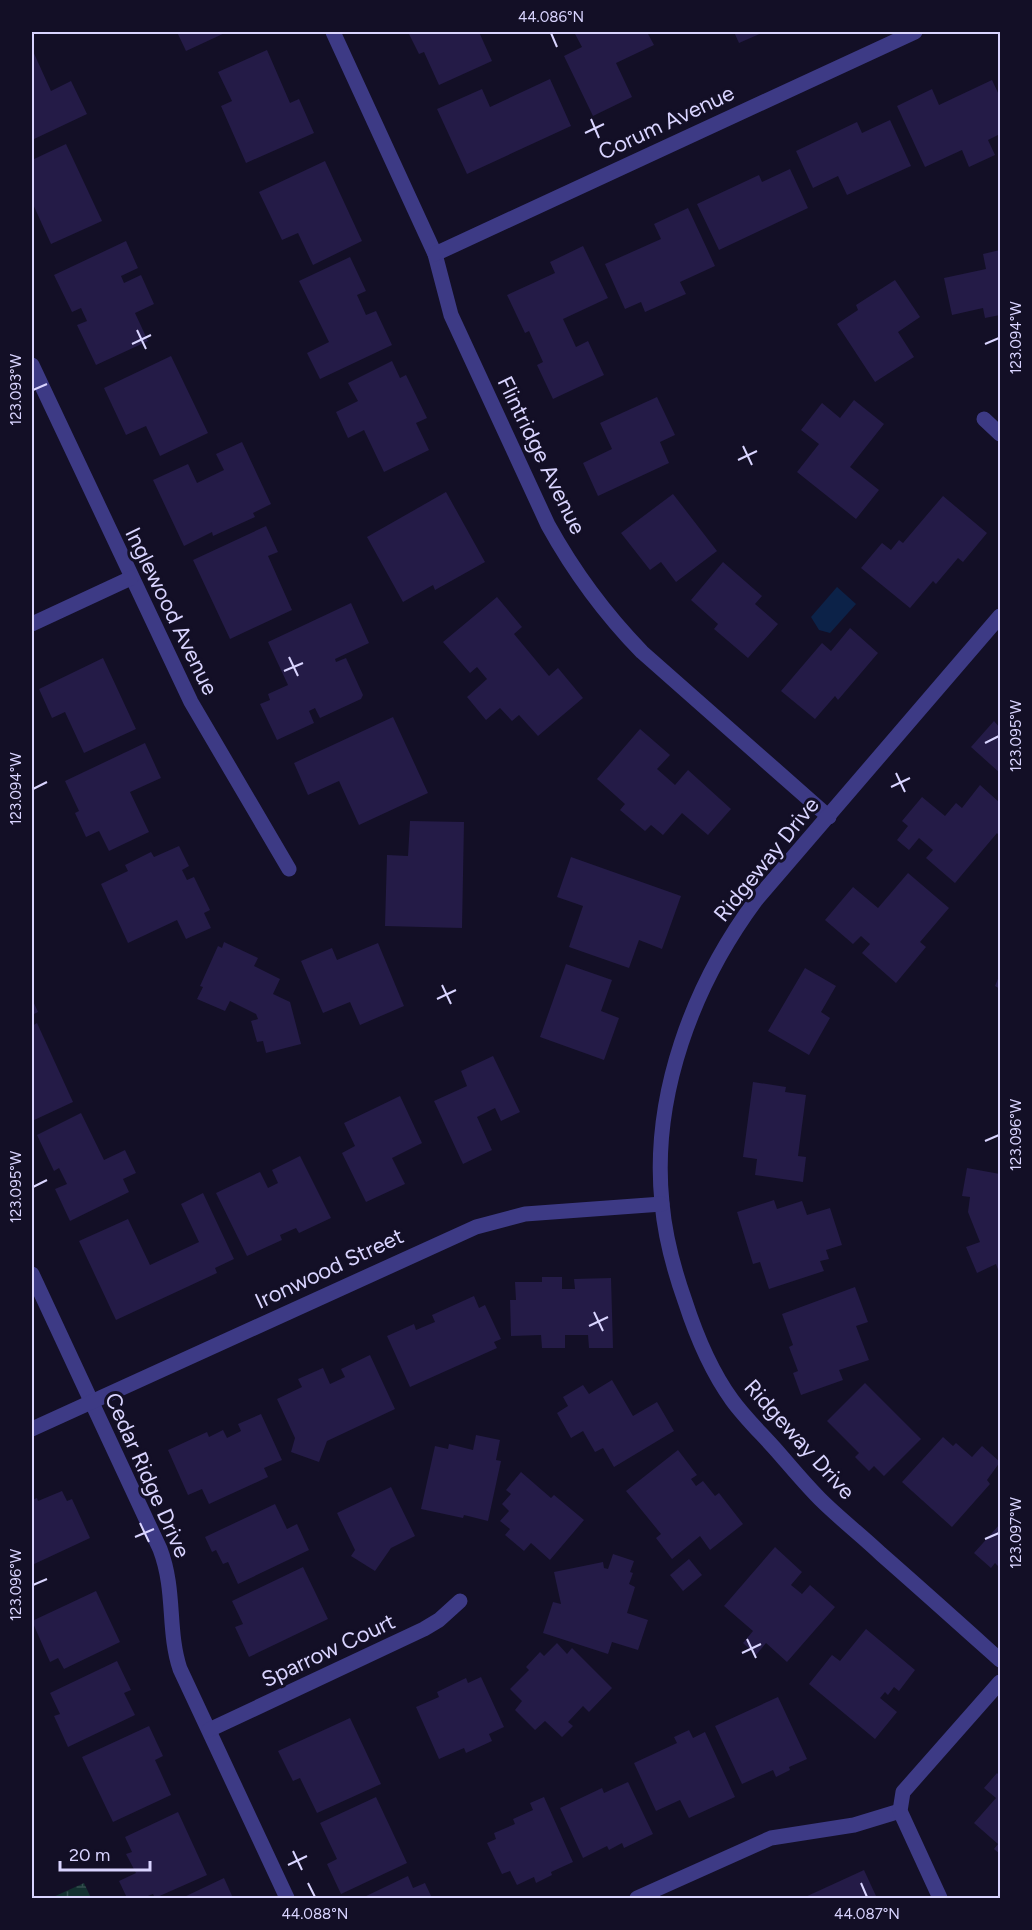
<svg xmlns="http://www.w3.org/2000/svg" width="1032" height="1930" font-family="Figtree,sans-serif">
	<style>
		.wetland { fill: url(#wetland-marsh) }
		.water { fill: #0c2248 }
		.building { fill: #241b47 }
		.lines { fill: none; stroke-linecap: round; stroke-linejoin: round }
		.street { stroke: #3d3a85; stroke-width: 15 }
		.ticks { fill: none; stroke: #d9d4ff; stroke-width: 2 }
		.labels { text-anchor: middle; stroke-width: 6; stroke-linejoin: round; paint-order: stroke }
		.street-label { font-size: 22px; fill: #d9d4ff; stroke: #130f26 }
		.neatline { fill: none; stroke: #d9d4ff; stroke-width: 2 }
		.ticks-label { font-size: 15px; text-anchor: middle; fill: #d9d4ff }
	</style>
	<defs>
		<pattern id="wetland-marsh" width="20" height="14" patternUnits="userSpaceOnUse" patternTransform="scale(1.5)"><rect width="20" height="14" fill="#12302f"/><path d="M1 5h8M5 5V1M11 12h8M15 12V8" fill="none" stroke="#344d4e"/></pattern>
	</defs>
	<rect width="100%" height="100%" fill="#130f26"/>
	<!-- wetland -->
	<polygon class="wetland" points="84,1883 91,1898 51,1898"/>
	<!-- water -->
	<polygon class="water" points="837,587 856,604 830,633 819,630 811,617"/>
	<!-- building -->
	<g class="building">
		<polygon points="177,32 227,32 186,51"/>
		<polygon points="408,32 479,32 492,61 439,85 424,52 419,54"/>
		<polygon points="574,32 647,32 654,45 616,63 632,97 593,116 564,56 582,47"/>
		<polygon points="734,32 764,32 739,43"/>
		<polygon points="32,49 51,91 71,81 87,114 32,140"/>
		<polygon points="267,50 290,103 299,99 314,133 246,163 221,106 232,101 218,72"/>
		<polygon points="550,79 571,126 467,174 437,109 482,89 490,107"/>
		<polygon points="992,80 1000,97 1000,134 988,140 995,155 969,167 962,150 925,167 897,106 932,89 939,105"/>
		<polygon points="890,120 911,166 847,195 838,176 813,188 796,151 857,122 862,133"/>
		<polygon points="66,144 102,221 51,244 32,202 32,160"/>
		<polygon points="325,161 362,241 313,265 298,233 282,240 259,192"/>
		<polygon points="790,169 808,208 719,250 697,204 759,175 762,182"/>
		<polygon points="688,208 715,266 680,282 686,294 645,312 641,302 625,309 605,264 661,239 654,224"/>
		<polygon points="126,241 138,268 121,276 124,283 141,275 154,304 135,313 148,341 96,365 77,325 87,321 81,308 72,312 54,275"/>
		<polygon points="583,246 608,298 563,319 576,347 588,341 604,375 553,399 537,365 543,362 529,331 525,333 507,295 555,273 550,262"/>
		<polygon points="1000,250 1000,315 985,318 983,308 952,315 944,278 986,269 983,254"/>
		<polygon points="350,257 366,291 357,295 366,315 376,311 392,345 320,379 307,353 329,342 299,281"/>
		<polygon points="895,280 920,317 898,332 914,357 875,382 837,324 858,310 856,305"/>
		<polygon points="171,356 208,433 160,456 146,426 126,435 104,388"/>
		<polygon points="392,361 400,378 406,375 427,418 416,423 429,450 384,472 364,430 348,438 336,412 358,401 348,383"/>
		<polygon points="657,397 675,435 660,442 669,463 598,496 583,463 612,449 600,423"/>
		<polygon points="854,400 884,424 850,467 879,490 856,519 797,472 819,444 801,430 822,403 840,418"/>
		<polygon points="242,442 271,504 253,513 255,517 213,536 212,532 184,546 153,480 188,464 197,483 224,470 216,454"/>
		<polygon points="446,492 485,562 435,590 433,585 403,602 367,537"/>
		<polygon points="673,494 717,551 676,582 661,562 650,570 621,533"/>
		<polygon points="943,496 987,533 963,562 958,558 936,584 933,581 910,608 861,568 882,543 891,550 899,540 903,543"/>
		<polygon points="266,526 278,552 268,556 292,610 230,639 193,560"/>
		<polygon points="723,562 762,596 755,604 778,624 748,658 714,629 718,624 691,600"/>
		<polygon points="497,597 522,627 514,634 549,676 558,668 583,698 538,736 519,715 512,721 500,708 486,720 467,697 487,679 477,667 470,673 443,642"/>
		<polygon points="351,603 369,643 335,659 336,662 346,658 363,695 361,699 320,718 315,708 309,711 314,723 277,740 260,704 270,700 268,694 288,685 268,642"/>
		<polygon points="850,628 878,653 838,700 835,696 815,719 781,691 822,643 831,651"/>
		<polygon points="103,658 136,729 84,753 65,712 52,718 39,689"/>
		<polygon points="393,717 428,793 359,825 339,781 308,795 294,763"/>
		<polygon points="994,721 1000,728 1000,773 971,747"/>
		<polygon points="640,729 670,755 657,769 675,785 688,770 731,809 708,835 682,813 663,835 651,825 645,831 620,810 625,804 597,779"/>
		<polygon points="145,743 161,778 130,792 149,832 109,851 99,831 86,837 75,813 79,811 65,781"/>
		<polygon points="980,785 1000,803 1000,837 997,833 955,883 926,858 933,850 919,838 909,850 897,840 908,826 902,821 922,797 945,816 956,803 962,808"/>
		<polygon points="410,821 464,822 462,928 385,926 387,855 408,856"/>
		<polygon points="179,846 189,866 182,870 187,880 194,877 210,910 204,913 211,928 186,939 177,920 128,943 101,884 128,871 125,865 151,852 154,857"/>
		<polygon points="571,857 681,896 662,949 639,940 629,968 569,947 583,906 557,897"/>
		<polygon points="908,873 949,908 920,942 926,947 896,983 862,953 870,944 861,936 853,944 825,920 853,887 878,908"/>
		<polygon points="224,942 258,958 254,966 280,979 273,994 290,1002 301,1044 266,1053 263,1041 257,1042 251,1021 258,1019 256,1014 230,1001 225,1011 197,999 203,987 200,986 218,946 222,948"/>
		<polygon points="378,943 404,1006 360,1025 350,1002 323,1013 301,961 332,948 337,960"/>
		<polygon points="566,964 612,980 601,1011 619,1018 604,1060 540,1037"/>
		<polygon points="805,968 836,986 821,1012 830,1018 809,1055 768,1031"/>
		<polygon points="1000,974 1000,989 995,986"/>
		<polygon points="32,999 38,1012 32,1015"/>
		<polygon points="37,1023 73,1102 32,1121 32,1026"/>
		<polygon points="493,1056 520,1112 501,1121 495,1108 477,1117 492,1150 463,1164 434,1101 467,1086 461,1071"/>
		<polygon points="753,1082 786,1087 785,1092 806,1095 798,1156 806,1157 803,1182 755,1175 757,1159 743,1157"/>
		<polygon points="400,1096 422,1143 392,1158 405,1184 366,1202 342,1153 355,1146 344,1123"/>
		<polygon points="81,1113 104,1160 125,1150 136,1173 123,1179 129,1192 70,1221 55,1189 67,1184 59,1168 54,1171 37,1135"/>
		<polygon points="300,1156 331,1218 299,1233 296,1228 280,1235 282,1240 247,1256 216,1193 260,1172 268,1188 278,1183 272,1170"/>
		<polygon points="967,1168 1000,1174 1000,1275 996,1264 977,1273 966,1247 980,1242 968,1212 970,1197 962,1196"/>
		<polygon points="203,1193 234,1259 215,1268 217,1273 116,1320 79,1241 128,1219 150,1265 199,1242 181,1204"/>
		<polygon points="774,1200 777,1209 802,1201 807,1215 830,1208 842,1245 826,1250 829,1259 820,1261 824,1271 769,1289 760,1262 753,1264 737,1212"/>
		<polygon points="542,1277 562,1277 562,1289 575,1289 574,1279 611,1278 613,1348 589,1348 588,1335 565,1335 565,1348 542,1348 541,1335 511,1336 510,1300 516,1300 515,1282 542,1282"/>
		<polygon points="855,1287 868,1322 856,1326 869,1360 839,1370 843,1380 801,1395 793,1373 798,1371 789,1347 793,1345 782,1314"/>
		<polygon points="474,1296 479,1308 485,1305 501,1339 494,1342 497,1348 410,1387 387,1336 414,1324 416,1330 435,1322 432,1315"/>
		<polygon points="370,1355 395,1409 327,1441 319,1462 291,1452 295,1438 277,1399 302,1387 298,1379 323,1368 330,1384 345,1377 341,1369"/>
		<polygon points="612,1380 633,1416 657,1402 674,1431 614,1467 603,1448 595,1452 583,1431 571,1438 557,1413 568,1406 563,1397 583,1385 589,1394"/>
		<polygon points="865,1383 921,1439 884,1476 874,1466 869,1471 855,1457 859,1453 827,1421"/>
		<polygon points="261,1414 282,1460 264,1468 268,1477 209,1504 202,1489 188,1495 168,1450 207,1432 209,1437 223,1430 227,1438 241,1431 238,1424"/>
		<polygon points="476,1435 500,1440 496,1460 501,1461 488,1521 464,1515 463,1518 421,1509 435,1446 448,1449 449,1444 473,1450"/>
		<polygon points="943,1437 953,1446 956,1443 972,1457 982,1446 1000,1462 987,1480 990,1484 952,1527 902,1482"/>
		<polygon points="678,1450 697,1475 691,1479 696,1486 703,1481 715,1496 719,1493 743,1524 710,1550 700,1536 672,1559 656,1538 661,1534 626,1491"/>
		<polygon points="521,1472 551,1498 554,1495 584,1520 550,1560 531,1543 524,1551 505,1535 510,1529 500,1521 509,1511 502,1504 511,1494 506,1490"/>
		<polygon points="391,1487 415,1536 391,1548 375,1571 351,1556 355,1550 337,1513"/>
		<polygon points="62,1491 67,1501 72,1499 90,1538 32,1565 32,1500 37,1498 38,1501"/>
		<polygon points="275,1504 287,1529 297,1524 309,1550 238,1584 228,1562 223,1564 216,1550 212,1552 205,1537"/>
		<polygon points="1000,1524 1000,1568 995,1563 991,1568 974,1553"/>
		<polygon points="775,1547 802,1572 791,1585 802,1594 810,1585 835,1607 787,1662 766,1643 756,1655 743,1643 753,1631 724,1606"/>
		<polygon points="613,1554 634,1561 630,1572 633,1573 629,1584 635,1587 627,1613 648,1620 638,1650 612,1642 608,1654 543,1633 553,1602 561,1604 554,1572 603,1562 604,1568 608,1569"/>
		<polygon points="689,1559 702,1575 683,1591 670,1575"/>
		<polygon points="303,1567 328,1619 249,1657 235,1627 243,1624 232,1601"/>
		<polygon points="96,1591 120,1642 64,1669 58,1658 50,1662 32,1621"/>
		<polygon points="866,1629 915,1670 899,1691 894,1687 888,1695 885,1692 880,1698 897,1712 875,1739 809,1684 832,1655 840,1661"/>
		<polygon points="557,1643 567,1654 572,1648 612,1688 589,1712 583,1706 568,1722 573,1726 562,1737 545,1721 535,1730 515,1710 522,1701 510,1689 529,1670 526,1667 540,1652 544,1656"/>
		<polygon points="117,1661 131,1690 124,1693 135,1715 68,1747 54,1716 60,1714 50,1693"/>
		<polygon points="481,1677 504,1727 489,1734 492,1741 466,1753 464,1748 439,1759 416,1707 439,1697 437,1692 466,1678 468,1683"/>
		<polygon points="778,1697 807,1759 789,1767 790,1770 776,1777 773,1770 742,1784 715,1726"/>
		<polygon points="350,1718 381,1784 317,1813 300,1778 293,1781 278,1751"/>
		<polygon points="149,1726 163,1756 155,1760 171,1795 113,1822 82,1757"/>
		<polygon points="689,1730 693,1738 705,1732 735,1797 689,1818 680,1800 656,1811 634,1763 677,1743 674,1737"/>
		<polygon points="997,1773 1000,1776 1000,1854 994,1849 998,1844 974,1823 996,1798 984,1788"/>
		<polygon points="628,1782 653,1834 624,1848 622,1843 609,1850 607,1846 583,1858 560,1808 602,1788 604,1793"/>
		<polygon points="376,1797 407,1863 341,1894 327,1864 337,1859 320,1823"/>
		<polygon points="544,1797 573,1862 551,1872 552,1875 536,1883 534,1877 517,1885 510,1871 502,1874 487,1843 496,1839 494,1833 515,1824 513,1819 533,1810 530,1803"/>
		<polygon points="178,1812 207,1875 155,1898 153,1894 143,1898 127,1898 119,1881 136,1873 126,1854 132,1852 125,1837"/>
		<polygon points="864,1870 876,1896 871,1898 803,1898"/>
		<polygon points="408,1876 413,1888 425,1883 432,1898 362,1898"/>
		<polygon points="224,1878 233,1898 182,1898"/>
	</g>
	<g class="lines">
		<!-- street -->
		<g class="street">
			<path d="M 333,32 L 435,254 L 451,315 L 548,525 C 574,572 605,614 642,652 L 829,817"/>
			<polyline points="435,254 915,32"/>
			<polyline points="32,365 191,702 289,869"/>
			<polyline points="984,419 1000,434"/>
			<path d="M 1000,616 L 756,900 C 693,985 651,1096 662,1203 C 665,1237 674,1270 685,1301 C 696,1335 711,1371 732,1400 C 745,1418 762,1434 777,1451 C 791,1467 805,1484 820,1499 C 839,1518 861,1535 881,1554 C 921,1589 961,1625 1000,1660"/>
			<polyline points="32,624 131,578"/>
			<path d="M 32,1274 L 160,1549 C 176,1591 167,1630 180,1669 L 287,1898"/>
			<polyline points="32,1429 476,1227 525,1214 662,1204"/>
			<polyline points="209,1730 424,1629 439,1620 460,1601"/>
			<polyline points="637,1898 771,1838 854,1825 900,1811"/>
			<polyline points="940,1898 900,1811 903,1792 1000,1682"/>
		</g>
	</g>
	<!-- ticks -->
	<path class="ticks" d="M 551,33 L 557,47M 591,119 L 599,138M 585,133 L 604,124M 137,330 L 146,349M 132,344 L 151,335M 985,344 L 999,338M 33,390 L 47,384M 743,446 L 752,465M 738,460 L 757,451M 289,657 L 298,676M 284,671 L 303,663M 985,743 L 999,736M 896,773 L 905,792M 891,787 L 910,778M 33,789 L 47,782M 442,985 L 451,1004M 437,999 L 456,990M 985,1141 L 999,1135M 33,1187 L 47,1180M 594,1312 L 603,1331M 589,1326 L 608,1317M 140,1523 L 149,1542M 135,1537 L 154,1529M 985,1539 L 999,1533M 33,1585 L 47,1579M 747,1639 L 756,1658M 742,1653 L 761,1644M 293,1851 L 302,1870M 288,1865 L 307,1856M 308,1883 L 315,1897M 861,1883 L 867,1897"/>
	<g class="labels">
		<!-- street labels -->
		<g class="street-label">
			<text transform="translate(666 122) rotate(-25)" y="8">Corum Avenue</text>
			<text transform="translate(542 455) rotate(64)" y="8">Flintridge Avenue</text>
			<text transform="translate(172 611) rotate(64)" y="8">Inglewood Avenue</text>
			<text transform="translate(766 859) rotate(-51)" y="8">Ridgeway Drive</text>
			<text transform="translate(329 1268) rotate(-25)" y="8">Ironwood Street</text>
			<text transform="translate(800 1439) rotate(48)" y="8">Ridgeway Drive</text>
			<text transform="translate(148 1475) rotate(66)" y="8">Cedar Ridge Drive</text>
			<text transform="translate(328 1650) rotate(-25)" y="8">Sparrow Court</text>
		</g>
	</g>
	<!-- border -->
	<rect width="1032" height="1930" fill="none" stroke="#130f26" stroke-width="66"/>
	<!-- scale -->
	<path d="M60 1861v9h90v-9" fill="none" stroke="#d9d4ff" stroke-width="3"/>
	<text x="69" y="1861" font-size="18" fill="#d9d4ff" stroke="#130f26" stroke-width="4.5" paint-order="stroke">20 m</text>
	<rect x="33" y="33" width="966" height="1864" class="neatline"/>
	<g class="ticks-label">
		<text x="551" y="22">44.086°N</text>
		<text transform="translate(1016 338) rotate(-90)" y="5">123.094°W</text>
		<text transform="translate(16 390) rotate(-90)" y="5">123.093°W</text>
		<text transform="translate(1016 736) rotate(-90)" y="5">123.095°W</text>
		<text transform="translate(16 789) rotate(-90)" y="5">123.094°W</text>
		<text transform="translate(1016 1135) rotate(-90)" y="5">123.096°W</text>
		<text transform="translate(16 1187) rotate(-90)" y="5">123.095°W</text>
		<text transform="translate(1016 1533) rotate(-90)" y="5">123.097°W</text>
		<text transform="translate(16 1585) rotate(-90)" y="5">123.096°W</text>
		<text x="315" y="1919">44.088°N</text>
		<text x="867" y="1919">44.087°N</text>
	</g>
</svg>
